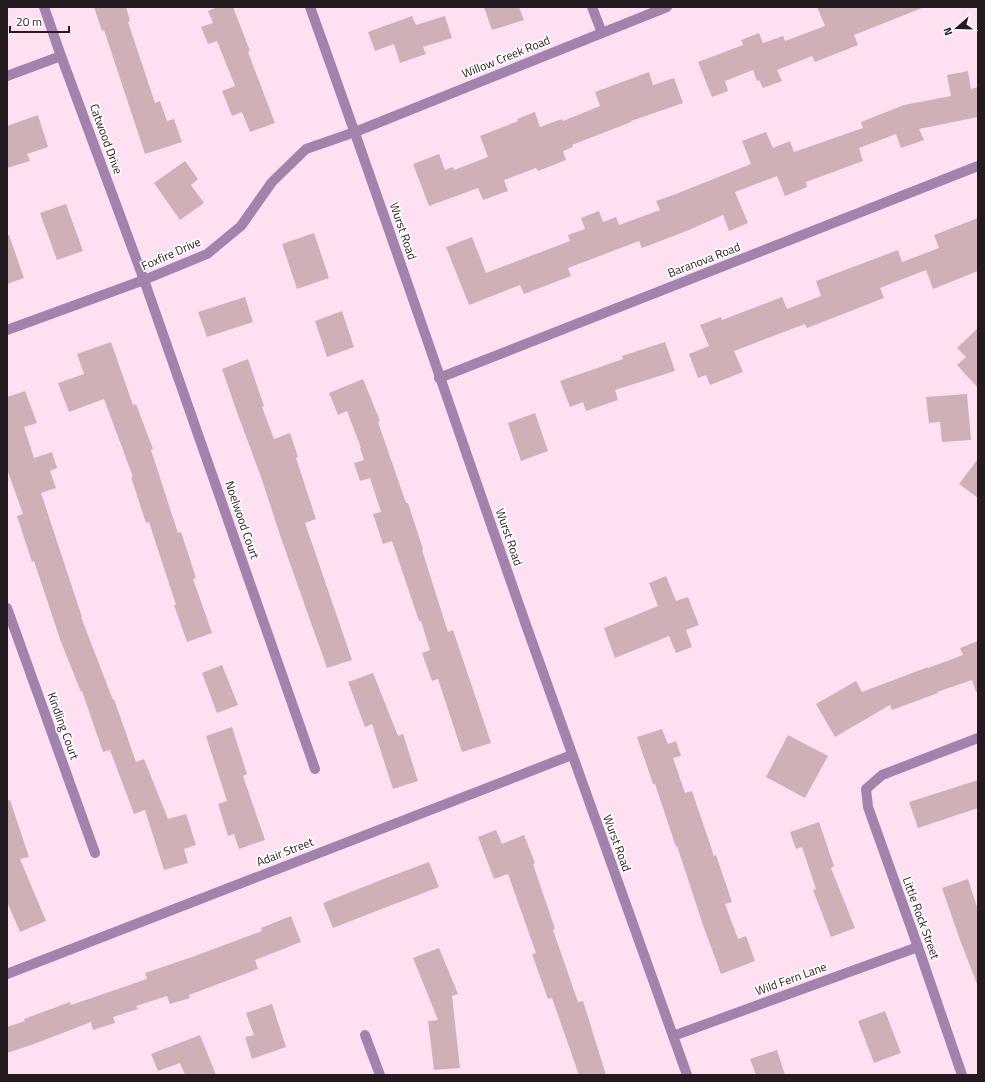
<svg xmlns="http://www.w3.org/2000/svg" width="985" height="1082" font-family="'Titillium Web',sans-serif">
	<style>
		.building { fill: #cfb0b6 }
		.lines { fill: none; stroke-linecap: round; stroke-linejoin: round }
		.minor { stroke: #a283ae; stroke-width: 10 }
		.tertiary { stroke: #a283ae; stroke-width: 10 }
		.labels { text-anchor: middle; stroke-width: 3.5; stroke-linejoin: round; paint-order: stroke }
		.street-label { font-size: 12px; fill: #241b21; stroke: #fff }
	</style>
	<rect width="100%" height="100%" fill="#fde1f2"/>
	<!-- building -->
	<g class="building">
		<polygon points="94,7 126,7 130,21 128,22 155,103 160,101 167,121 174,119 182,142 145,154 104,30 102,31"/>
		<polygon points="218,7 233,7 250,51 248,52 275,123 250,132 242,112 232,116 222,91 235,86 217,41 208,44 201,27 213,23 208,11"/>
		<polygon points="484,7 519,7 524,20 492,30"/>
		<polygon points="817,7 922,8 854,35 858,45 815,62 812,56 777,70 782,81 763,88 759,80 757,81 753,70 725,81 728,91 712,97 698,62 743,45 741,40 759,33 763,43 783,36 785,41 825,26"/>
		<polygon points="412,16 416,25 445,16 452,38 423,47 426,54 400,63 394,44 375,51 368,32"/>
		<polygon points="968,71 971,89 978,87 978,117 919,129 924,140 901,148 896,134 859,148 863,161 806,182 807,187 785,196 777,176 735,192 748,223 729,231 723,215 689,230 642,248 639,241 568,268 571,276 524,294 520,285 469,305 446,247 472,237 486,273 570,241 568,235 585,229 581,218 599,211 603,222 616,217 619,225 660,210 656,201 676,194 751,164 742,141 766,132 773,148 790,141 794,152 863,128 861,122 904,105 951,96 947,75"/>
		<polygon points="649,72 653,85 674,78 683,103 631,121 631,122 572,145 573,147 563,151 566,160 538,171 536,168 504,180 508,191 483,200 478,188 429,206 413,164 439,154 445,170 453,167 454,170 488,157 480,136 518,121 517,119 535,112 540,127 562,119 563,121 600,106 595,92"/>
		<polygon points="38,115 48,147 27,154 30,161 7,168 7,126"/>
		<polygon points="185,161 198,179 191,185 204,203 180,220 154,183"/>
		<polygon points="66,204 83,251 57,260 40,213"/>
		<polygon points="978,218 978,271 933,289 926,270 880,288 884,298 807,328 805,324 734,351 743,372 710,385 706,375 698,378 689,354 709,346 700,325 721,317 722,320 782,297 787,309 821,296 816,281 898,250 902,262 939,248 934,235"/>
		<polygon points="314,233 329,278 297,289 282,244"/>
		<polygon points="7,235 9,235 24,278 7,284"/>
		<polygon points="245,297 253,322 207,337 198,312"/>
		<polygon points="342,311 354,347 327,357 315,321"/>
		<polygon points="978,328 978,388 957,365 966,357 957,348"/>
		<polygon points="111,342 133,405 136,404 153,449 151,450 178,533 181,532 196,578 193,579 212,633 187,642 174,605 176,605 149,522 146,523 131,477 133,477 104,399 69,412 58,383 84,374 77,354"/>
		<polygon points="665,342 675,371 615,390 618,400 586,411 583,402 570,407 560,381 623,359 622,356"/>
		<polygon points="248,359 264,406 262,407 274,439 290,433 298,457 296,458 316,519 305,523 352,660 327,668 281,538 261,477 238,415 222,369"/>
		<polygon points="363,379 380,421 378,422 406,503 408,503 423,549 422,550 448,632 453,630 491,743 462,752 438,679 432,681 422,653 430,650 421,621 419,621 392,541 383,544 373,514 381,512 370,478 360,481 354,463 364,460 360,448 361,448 347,411 338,415 329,393"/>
		<polygon points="25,391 37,423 24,427 34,458 52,452 57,468 50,471 56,488 41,493 82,617 81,617 113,700 114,699 136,762 144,759 168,819 186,814 196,845 184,849 188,863 164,870 145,810 134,814 110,750 103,752 82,691 81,692 61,642 34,561 32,562 17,516 23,514 7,469 7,397"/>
		<polygon points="967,394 971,440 942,442 940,422 929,423 926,397"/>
		<polygon points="535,413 548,451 521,461 508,423"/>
		<polygon points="978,459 978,498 959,484"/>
		<polygon points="666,576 676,601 688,597 699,625 686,630 692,647 676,653 669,636 615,658 604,628 658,606 649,583"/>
		<polygon points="978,641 978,692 976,692 972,680 937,692 938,693 892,710 890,705 835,737 816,704 856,681 862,692 928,667 928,668 963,655 960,648"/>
		<polygon points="222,665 238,705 217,713 202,673"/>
		<polygon points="373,673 398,736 403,734 418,781 393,789 372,724 365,727 348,682"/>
		<polygon points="232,727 247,774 243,776 265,840 239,849 234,834 228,836 218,804 227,801 206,736"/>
		<polygon points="662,729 668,744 676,741 681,756 673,758 685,793 692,791 714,856 716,855 732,902 725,904 738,939 746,936 755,961 721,974 704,928 677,846 676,847 655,784 653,784 637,737"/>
		<polygon points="788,735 828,756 805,798 766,777"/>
		<polygon points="978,780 978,808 918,828 909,802"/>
		<polygon points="10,800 29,857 20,859 46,921 20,932 7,902 7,801"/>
		<polygon points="819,822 834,866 831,868 855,928 831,937 813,890 816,889 802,847 796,849 790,832"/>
		<polygon points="496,830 502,844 524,835 535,863 533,864 555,929 553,930 578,1002 583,1001 606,1075 579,1075 552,998 548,999 532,954 536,953 508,874 494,879 478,837"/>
		<polygon points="429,862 439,887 384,908 333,928 323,903 386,878"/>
		<polygon points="968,879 978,910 978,983 977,984 960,940 942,888"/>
		<polygon points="291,916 301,942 255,960 258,969 189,995 190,998 170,1004 167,996 136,1006 138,1009 113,1017 115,1023 93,1030 91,1022 34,1044 7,1053 7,1027 25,1021 24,1019 70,1002 71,1005 147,979 145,973 192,957 262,931 261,928"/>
		<polygon points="439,948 458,994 452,996 460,1068 434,1070 428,1021 438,1020 413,958"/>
		<polygon points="272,1004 286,1047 252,1059 245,1037 254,1035 246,1013"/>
		<polygon points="885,1011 901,1053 874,1063 858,1021"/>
		<polygon points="200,1035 216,1075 185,1075 180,1063 158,1071 151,1054"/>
		<polygon points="777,1050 785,1075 756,1075 750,1059"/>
	</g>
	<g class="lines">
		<!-- minor -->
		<g class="minor">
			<polyline points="44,7 61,56 144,280 315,769"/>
			<polyline points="592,7 602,33"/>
			<polyline points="7,76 61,56"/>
			<polyline points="7,330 144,280 207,254 241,226 272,182 306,149 355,132 667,7"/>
			<polyline points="439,378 978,166"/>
			<polyline points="7,608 95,853"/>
			<polyline points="365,1035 380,1075"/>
			<polyline points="673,1036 918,947"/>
			<polyline points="962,1075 918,947 868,807 866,789 882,775 978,738"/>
		</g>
		<!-- tertiary -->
		<g class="tertiary">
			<path d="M 310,7 C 384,212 454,419 526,625 C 579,775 634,925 687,1075"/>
			<polyline points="7,974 572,755"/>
		</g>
	</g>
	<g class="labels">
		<!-- street labels -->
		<g class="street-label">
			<text transform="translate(506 57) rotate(-22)" y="4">Willow Creek Road</text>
			<text transform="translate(106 139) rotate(70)" y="4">Catwood Drive</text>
			<text transform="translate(403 231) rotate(71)" y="4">Wurst Road</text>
			<text transform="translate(171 254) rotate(-24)" y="4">Foxfire Drive</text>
			<text transform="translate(704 260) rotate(-21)" y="4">Baranova Road</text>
			<text transform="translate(242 520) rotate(71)" y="4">Noelwood Court</text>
			<text transform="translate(509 537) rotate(71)" y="4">Wurst Road</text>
			<text transform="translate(63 726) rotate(70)" y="4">Kindling Court</text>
			<text transform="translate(617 843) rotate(70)" y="4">Wurst Road</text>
			<text transform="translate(285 852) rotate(-21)" y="4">Adair Street</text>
			<text transform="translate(921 918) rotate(70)" y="4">Little Rock Street</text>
			<text transform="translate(791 979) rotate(-20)" y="4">Wild Fern Lane</text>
		</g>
	</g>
	<!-- border -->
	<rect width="985" height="1082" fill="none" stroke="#241b21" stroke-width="16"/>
	<!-- north arrow -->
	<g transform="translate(957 28) rotate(250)" stroke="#ffffff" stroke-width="3" paint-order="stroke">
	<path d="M0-3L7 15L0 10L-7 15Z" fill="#241b21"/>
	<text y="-6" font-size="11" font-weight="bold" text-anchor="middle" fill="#241b21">N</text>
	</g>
	<!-- scale -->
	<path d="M10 26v6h59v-6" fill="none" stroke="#241b21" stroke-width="2"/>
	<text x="16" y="26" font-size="12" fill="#241b21" stroke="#ffffff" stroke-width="3" paint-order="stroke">20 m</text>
</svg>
